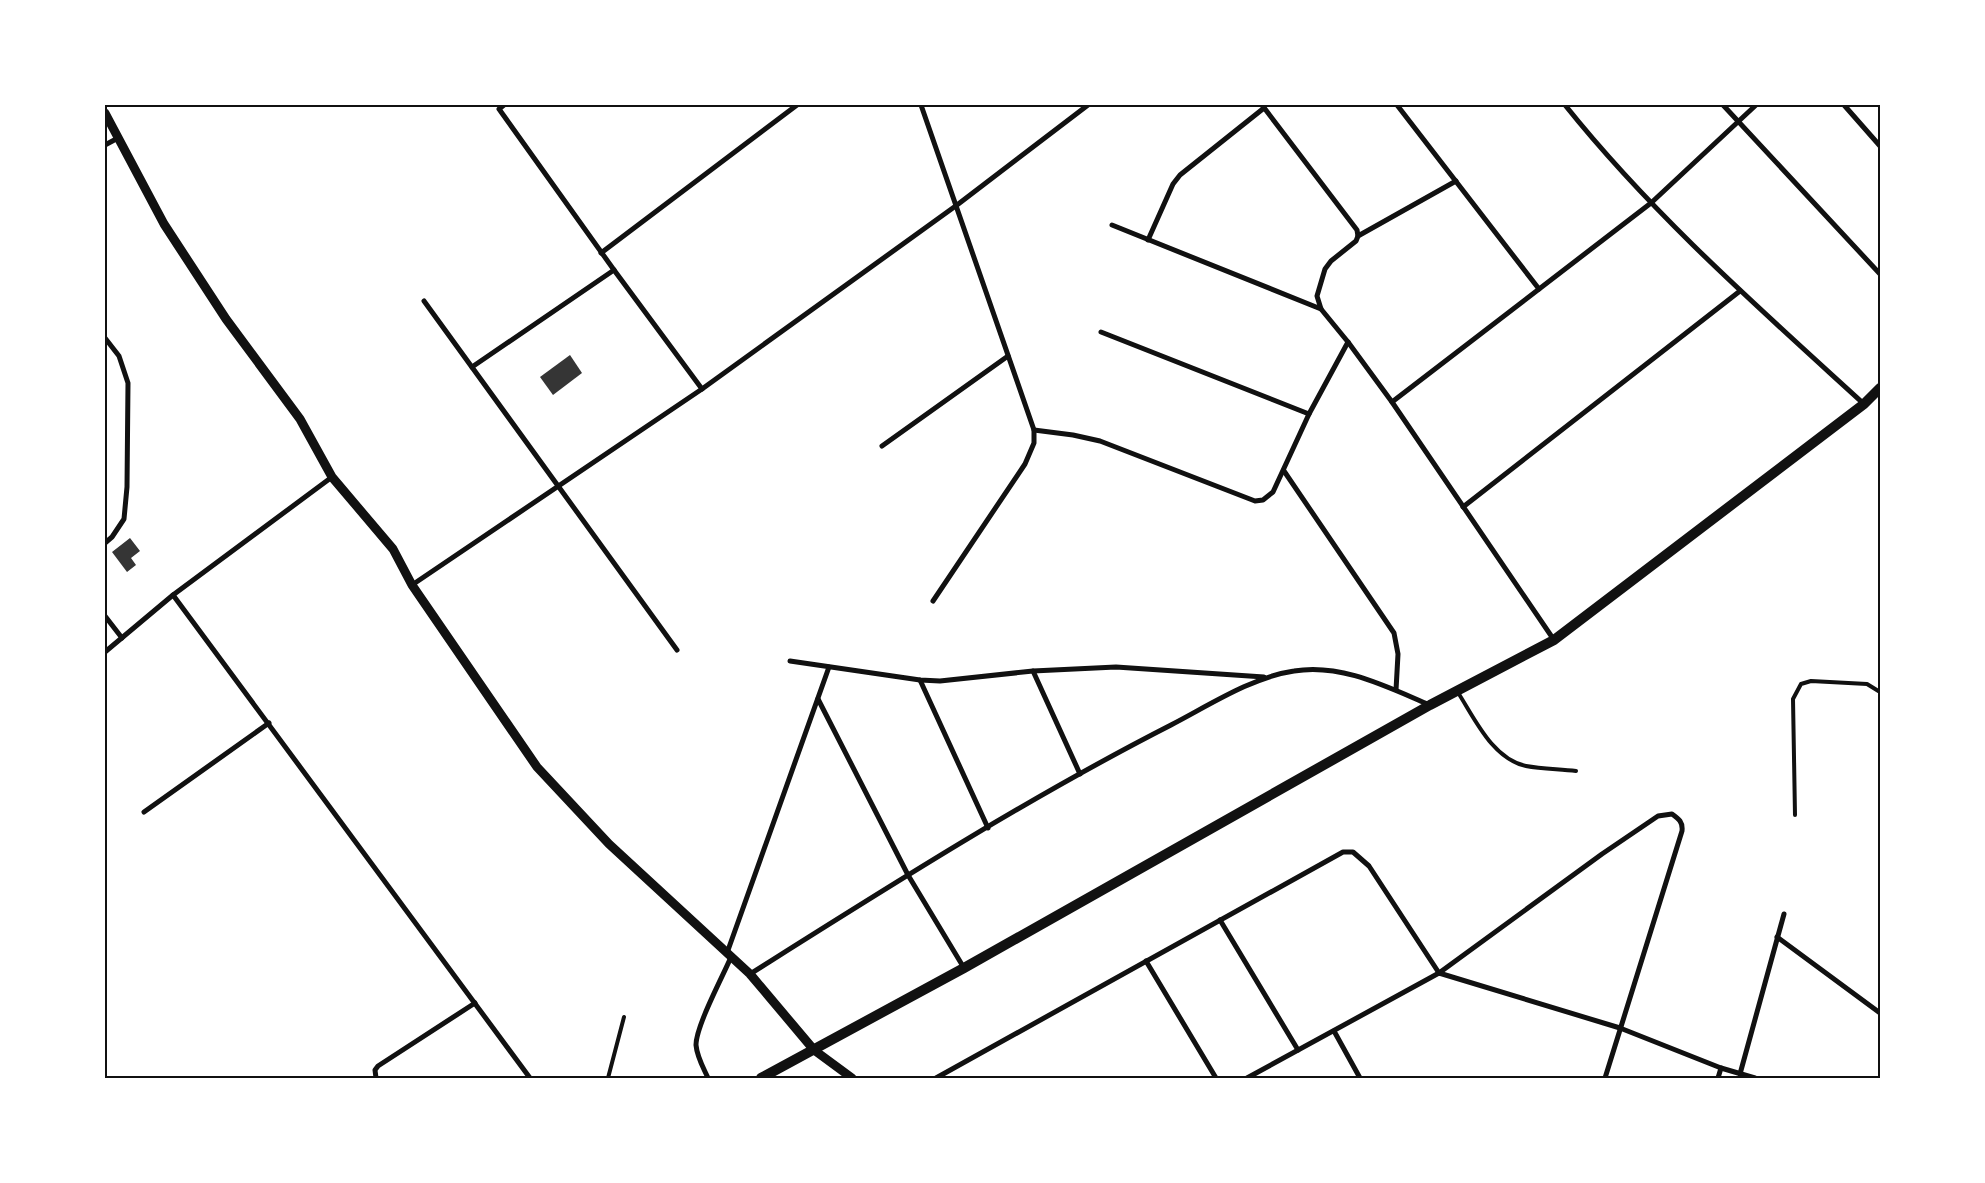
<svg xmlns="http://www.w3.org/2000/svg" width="1985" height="1183" font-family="Signika,sans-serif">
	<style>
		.building { fill: #353535 }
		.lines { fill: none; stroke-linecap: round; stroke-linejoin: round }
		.service { stroke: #111; stroke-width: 4 }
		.minor { stroke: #111; stroke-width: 5 }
		.tertiary { stroke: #111; stroke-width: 9 }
		.secondary { stroke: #111; stroke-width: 10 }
		.neatline { fill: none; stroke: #111; stroke-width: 2 }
	</style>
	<rect width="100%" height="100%" fill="#fff"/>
	<!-- building -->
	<g class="building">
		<polygon points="570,355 582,373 553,395 540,377"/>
		<polygon points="130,538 140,551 131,558 136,565 127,572 112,552"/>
	</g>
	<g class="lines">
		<!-- service -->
		<g class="service">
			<path d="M 1457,691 C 1474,717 1492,759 1526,766 C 1542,769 1559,769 1576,771"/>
			<polyline points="1795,815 1793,699 1801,684 1811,681 1867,684 1880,692"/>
			<polyline points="608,1078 624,1017"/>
		</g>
		<!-- minor -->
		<g class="minor">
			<polyline points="504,105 499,109 614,270 702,389"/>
			<polyline points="921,105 1034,430 1034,443 1025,464 933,601"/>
			<polyline points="1262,105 1357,230 1358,236 1356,241 1331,261 1325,269 1317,296 1321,309 1348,342 1392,402 1554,640"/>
			<polyline points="1397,105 1539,289"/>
			<path d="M 1565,105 C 1653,215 1760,309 1864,404"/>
			<polyline points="1723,105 1880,274"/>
			<polyline points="1844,105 1880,146"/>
			<polyline points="105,145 118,138"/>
			<polyline points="1112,225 1321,309"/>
			<polyline points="1358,236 1456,181"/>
			<polyline points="1148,240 1173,184 1180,175 1264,108"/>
			<polyline points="601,253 797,105"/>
			<polyline points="424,301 677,650"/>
			<polyline points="1101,332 1309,414"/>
			<polyline points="105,338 119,356 128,383 127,487 124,519 112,537 105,543"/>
			<polyline points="472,367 614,270"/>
			<polyline points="1392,402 1651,203 1756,105"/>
			<polyline points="1034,430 1073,435 1100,441 1255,501 1263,500 1273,492 1309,414 1348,342"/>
			<polyline points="882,446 1008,356"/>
			<polyline points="1284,471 1394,633 1398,654 1396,690"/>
			<polyline points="1463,507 1740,291"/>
			<polyline points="412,585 702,389 957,205 1088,105"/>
			<polyline points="173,595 530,1078"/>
			<polyline points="105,616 122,638"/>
			<polyline points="105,652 173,595 332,477"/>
			<polyline points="790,661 920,680 940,681 1033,671 1116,667 1264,677"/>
			<polyline points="1033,671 1080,774"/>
			<polyline points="920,680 988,828"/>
			<polyline points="818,699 908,875 964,968"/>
			<polyline points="144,812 269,723"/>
			<polyline points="1220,920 1298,1050"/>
			<polyline points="1777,937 1880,1013"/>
			<polyline points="727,953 829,667"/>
			<polyline points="1146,961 1216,1078"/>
			<path d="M 750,974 C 888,887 1026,799 1171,725 C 1208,706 1252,677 1294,671 C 1341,663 1387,687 1430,705"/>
			<polyline points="1334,1031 1360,1078"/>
			<polyline points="1740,1074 1784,914"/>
			<polyline points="376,1078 375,1070 378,1066 475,1003"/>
			<path d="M 708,1078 C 703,1067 697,1057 696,1045 C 696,1026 723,976 731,957"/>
			<path d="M 936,1078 L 1343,852 L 1353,852 L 1369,866 L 1439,973 L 1602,854 L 1658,816 L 1672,814 C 1679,819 1683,822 1682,831 L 1605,1078"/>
			<polyline points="1247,1078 1439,973 1620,1028 1721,1068 1755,1078"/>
			<polyline points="1718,1078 1721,1068"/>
		</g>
		<!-- tertiary -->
		<polyline class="tertiary" points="105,113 164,224 226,319 300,419 332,477 393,549 412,585 537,767 609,844 750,974 814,1050 852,1078"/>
		<!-- secondary -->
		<polyline class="secondary" points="761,1078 964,968 1430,705 1554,640 1864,404 1880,388"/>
	</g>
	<!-- border -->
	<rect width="1985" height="1183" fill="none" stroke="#ffffff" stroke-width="212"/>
	<rect x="106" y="106" width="1773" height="971" class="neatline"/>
</svg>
